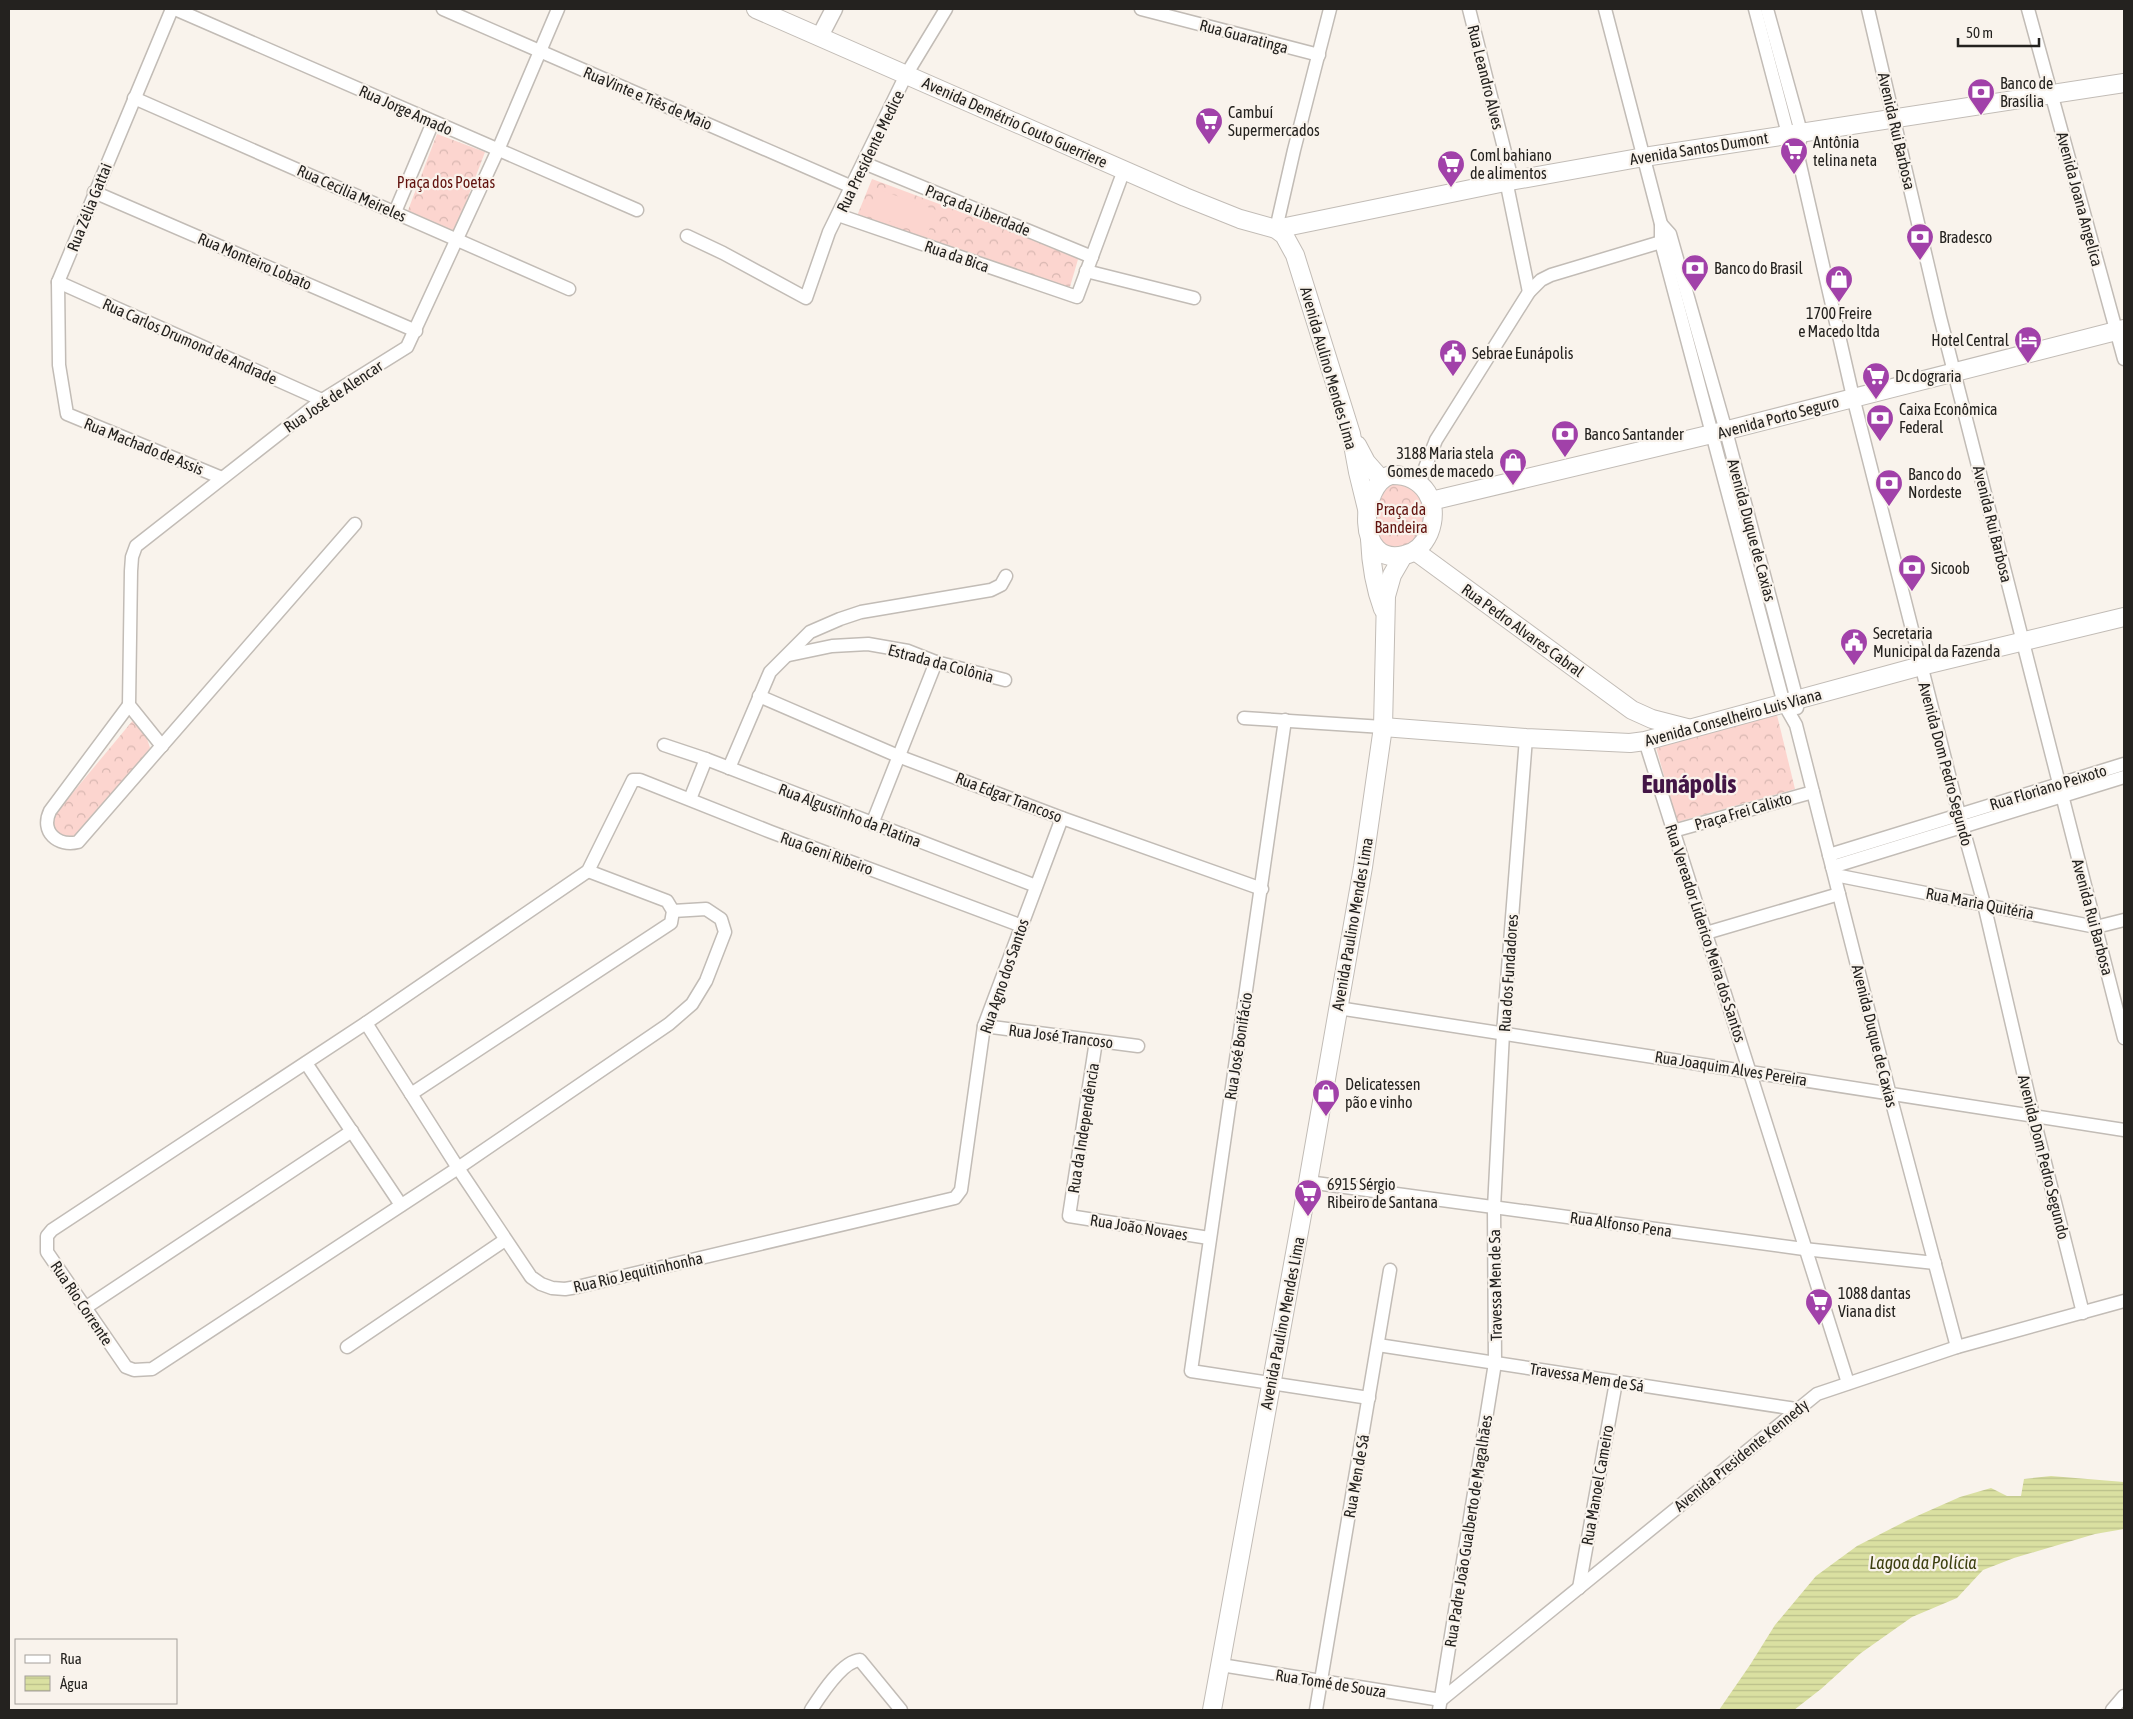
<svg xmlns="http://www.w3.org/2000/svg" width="2133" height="1719" font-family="'Asap Condensed',sans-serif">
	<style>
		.forest { fill: url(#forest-crowns) }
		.pitch { fill: #fcd5cf }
		.water { fill: url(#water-rules) }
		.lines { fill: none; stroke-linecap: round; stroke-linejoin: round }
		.minor-casing { stroke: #c2bcb6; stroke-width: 15 }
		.tertiary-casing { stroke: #c2bcb6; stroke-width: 19 }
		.secondary-casing { stroke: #c2bcb6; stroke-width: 20 }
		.minor { stroke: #fff; stroke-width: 12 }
		.tertiary { stroke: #fff; stroke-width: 16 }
		.secondary { stroke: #fff; stroke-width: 18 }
		.labels { text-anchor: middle; stroke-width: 4.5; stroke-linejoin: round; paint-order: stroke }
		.street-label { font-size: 16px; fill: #24221f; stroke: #f9f3ec }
		.poi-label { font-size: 16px; fill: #24221f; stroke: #f9f3ec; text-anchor: start }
		.park-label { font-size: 16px; fill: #61120e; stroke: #f9f3ec }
		.water-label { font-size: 18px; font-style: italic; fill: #3d4010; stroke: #f9f3ec }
		.town-label { font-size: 26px; font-weight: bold; fill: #431546; stroke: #f9f3ec }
	</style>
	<defs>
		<pattern id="forest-crowns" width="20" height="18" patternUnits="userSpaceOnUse" patternTransform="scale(1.25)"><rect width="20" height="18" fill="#fcd5cf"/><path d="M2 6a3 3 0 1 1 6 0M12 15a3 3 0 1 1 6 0" fill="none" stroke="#d8b7b1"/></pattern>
		<pattern id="water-rules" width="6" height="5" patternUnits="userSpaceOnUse" patternTransform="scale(1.25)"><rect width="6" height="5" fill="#dae0a1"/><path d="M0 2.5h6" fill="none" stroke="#bbc08a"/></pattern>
	</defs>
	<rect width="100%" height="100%" fill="#f9f3ec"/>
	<!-- forest -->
	<g class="forest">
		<polygon points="437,134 485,152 455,231 407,213"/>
		<polygon points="872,179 1079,256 1069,290 857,216"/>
		<polygon points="1406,481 1423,497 1428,524 1412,546 1397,549 1383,547 1375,534 1376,507 1384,485"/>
		<polygon points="1776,711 1795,789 1677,822 1656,747"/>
		<polygon points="134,719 143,726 150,748 76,839 55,834 51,819"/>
	</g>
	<!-- pitch -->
	<polygon class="pitch" points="880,190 936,210 927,236 872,214"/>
	<!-- water -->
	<polygon class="water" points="2051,1476 2124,1482 2124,1529 2095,1534 2014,1558 1983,1570 1957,1598 1912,1617 1861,1653 1821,1689 1794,1710 1719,1710 1750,1665 1775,1625 1816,1576 1857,1546 1908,1520 1960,1497 1991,1488 2007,1496 2021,1496 2024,1479"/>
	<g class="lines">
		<!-- minor casing -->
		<g class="minor-casing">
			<g id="minor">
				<polyline points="172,9 58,282 59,365 67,414 222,478"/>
				<polyline points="175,9 637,210"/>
				<polyline points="443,9 852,187"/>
				<polyline points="1141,9 1319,55"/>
				<polyline points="1469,9 1510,172 1508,190 1529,292"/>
				<polyline points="1605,9 1661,224 1661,242 1784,704 1796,725 1890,1095 1957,1347"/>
				<polyline points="1755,9 1788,134 1798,156 1853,397 1959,814 1984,904 2033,1115 2083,1313"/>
				<polyline points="1767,9 1801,132 1800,141"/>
				<polyline points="1868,9 1940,317 2124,1038"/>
				<polyline points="2028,9 2124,359"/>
				<polyline points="134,98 569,289"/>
				<polyline points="864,163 1092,257"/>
				<polyline points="94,192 416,331"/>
				<polyline points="395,212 433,122"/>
				<polyline points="838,215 1077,297 1124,170"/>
				<polyline points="1661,224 1670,234 1726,431 1797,700 1797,708"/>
				<polyline points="1276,229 1294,150 1330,9"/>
				<polyline points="687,236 723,253 806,298 829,232 906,75 946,9"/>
				<polyline points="1086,271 1194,298"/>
				<polyline points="58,282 322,400"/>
				<polyline points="1419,483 1436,440 1529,292 1541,280 1551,275 1661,242 1667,236"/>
				<polyline points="789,655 832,646 868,644 908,651 936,662 1005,680"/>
				<polyline points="759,696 898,756 1062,818 1262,889"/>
				<path d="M 129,705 L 50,811 C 40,832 58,847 78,842 L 355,524"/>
				<polyline points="1244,718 1383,727"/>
				<polyline points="1285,720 1191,1371 1369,1398"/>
				<polyline points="1645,741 1848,1383"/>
				<polyline points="664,745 706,759 1036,886"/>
				<polyline points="162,746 129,705 131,571 132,557 136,546 322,400 407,347 498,150 558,9"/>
				<polyline points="729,768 770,672 810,632 840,619 861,612 991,590 1001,585 1006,576"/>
				<polyline points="690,799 706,759"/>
				<polyline points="872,824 936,662"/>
				<polyline points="1673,831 1813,792"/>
				<polyline points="1829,855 2124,764"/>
				<polyline points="1832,867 2124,777"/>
				<polyline points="1835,875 2096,927 2124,920"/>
				<polyline points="673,911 706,909 721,919 725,932 706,981 692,1004 669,1024 458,1168 152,1369 134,1370 126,1367 47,1252 47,1236 52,1230 366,1023 588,871 633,780 640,780 771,832 1022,926"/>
				<polyline points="1706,933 1839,894"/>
				<polyline points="1338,1008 2124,1130"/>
				<polyline points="366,1023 458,1168 531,1277 541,1284 552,1288 565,1289 577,1287 955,1198 961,1190 984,1026 1062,818"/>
				<polyline points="984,1026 1138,1046"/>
				<polyline points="1096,1041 1069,1216 1209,1238"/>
				<polyline points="306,1063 401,1205"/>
				<polyline points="411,1094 671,923 673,911 667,901 588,871"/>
				<polyline points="1308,1182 1804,1249 1935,1263"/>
				<polyline points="85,1308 352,1131"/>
				<polyline points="1378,1345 1796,1409"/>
				<polyline points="347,1347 505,1240"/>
				<polyline points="1579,1588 1616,1382"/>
				<polyline points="1221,1665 1441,1700"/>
				<polyline points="1441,1700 1817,1394 1957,1347 2124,1301"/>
				<path d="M 811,1710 C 820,1696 842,1661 860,1660 L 901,1710"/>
				<polyline points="1316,1710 1390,1270"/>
				<polyline points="1439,1710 1495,1363 1494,1208 1503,1033 1526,738"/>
				<polyline points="2112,1710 2124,1696"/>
			</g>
		</g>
		<!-- tertiary casing -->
		<g class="tertiary-casing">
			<polyline id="tertiary" points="820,36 834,9"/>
		</g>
		<!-- secondary casing -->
		<g class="secondary-casing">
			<g id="secondary">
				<polyline points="756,9 1185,197 1240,219 1276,229 1284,235 1295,255 1351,434 1358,472 1368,513"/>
				<polyline points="1276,229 1510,181 1644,157 2124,83"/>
				<polyline points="1357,445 1366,462 1381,479"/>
				<path d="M 1391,475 C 1424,474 1441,503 1429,533 C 1424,544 1416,553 1404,555 C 1354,567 1360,483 1391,475 Z"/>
				<polyline points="1431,501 1712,434 2124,329"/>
				<path d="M 1370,539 C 1371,564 1374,585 1383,609"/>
				<polyline points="1415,551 1632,710 1652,719 1687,728"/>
				<polyline points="1383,727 1526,738 1630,743 1645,741 1921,666 2124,617"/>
				<polyline points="1212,1710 1308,1182 1363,867 1383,727 1386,596 1392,575 1403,556"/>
			</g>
		</g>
		<!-- minor -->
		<use href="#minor" class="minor"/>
		<!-- tertiary -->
		<use href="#tertiary" class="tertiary"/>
		<!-- secondary -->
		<use href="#secondary" class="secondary"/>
	</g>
	<!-- icons -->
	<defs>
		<g id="bank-pin" transform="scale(1.4375)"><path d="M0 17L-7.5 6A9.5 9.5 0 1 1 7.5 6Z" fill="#a141a9" stroke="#f9f3ec"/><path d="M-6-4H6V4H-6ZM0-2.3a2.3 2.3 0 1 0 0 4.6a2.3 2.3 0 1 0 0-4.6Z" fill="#fff"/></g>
		<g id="supermarket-pin" transform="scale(1.4375)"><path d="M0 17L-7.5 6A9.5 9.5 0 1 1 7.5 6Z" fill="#a141a9" stroke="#f9f3ec"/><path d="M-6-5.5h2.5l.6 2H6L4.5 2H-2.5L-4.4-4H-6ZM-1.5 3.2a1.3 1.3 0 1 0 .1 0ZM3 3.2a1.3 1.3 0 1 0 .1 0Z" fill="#fff"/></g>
		<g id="shop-pin" transform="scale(1.4375)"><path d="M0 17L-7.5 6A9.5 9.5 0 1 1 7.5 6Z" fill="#a141a9" stroke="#f9f3ec"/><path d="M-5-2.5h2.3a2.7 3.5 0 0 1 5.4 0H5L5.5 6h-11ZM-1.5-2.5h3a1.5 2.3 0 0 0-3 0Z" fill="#fff"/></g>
		<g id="hotel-pin" transform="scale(1.4375)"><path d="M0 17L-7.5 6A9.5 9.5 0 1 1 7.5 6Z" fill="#a141a9" stroke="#f9f3ec"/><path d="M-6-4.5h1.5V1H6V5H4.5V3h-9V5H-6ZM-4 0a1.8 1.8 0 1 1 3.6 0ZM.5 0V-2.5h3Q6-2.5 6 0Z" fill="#fff"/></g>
		<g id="civic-pin" transform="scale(1.4375)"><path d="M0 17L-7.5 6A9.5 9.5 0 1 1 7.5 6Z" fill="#a141a9" stroke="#f9f3ec"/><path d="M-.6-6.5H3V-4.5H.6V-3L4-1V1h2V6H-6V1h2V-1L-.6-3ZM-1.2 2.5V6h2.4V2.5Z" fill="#fff"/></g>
	</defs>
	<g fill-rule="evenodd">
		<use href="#bank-pin" x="1981" y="92"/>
		<use href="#supermarket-pin" x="1209" y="121"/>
		<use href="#supermarket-pin" x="1794" y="151"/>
		<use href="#supermarket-pin" x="1451" y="164"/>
		<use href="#bank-pin" x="1920" y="237"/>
		<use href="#bank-pin" x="1695" y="268"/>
		<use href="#shop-pin" x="1839" y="279"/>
		<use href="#hotel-pin" x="2028" y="340"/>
		<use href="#civic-pin" x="1453" y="353"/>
		<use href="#supermarket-pin" x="1876" y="376"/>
		<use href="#bank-pin" x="1880" y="418"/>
		<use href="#bank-pin" x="1565" y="434"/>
		<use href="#shop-pin" x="1513" y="462"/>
		<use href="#bank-pin" x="1889" y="483"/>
		<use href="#bank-pin" x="1912" y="568"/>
		<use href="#civic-pin" x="1854" y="642"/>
		<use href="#shop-pin" x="1326" y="1093"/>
		<use href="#supermarket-pin" x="1308" y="1193"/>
		<use href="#supermarket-pin" x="1819" y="1302"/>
	</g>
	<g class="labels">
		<!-- street labels -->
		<g class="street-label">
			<text transform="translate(1244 36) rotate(15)" y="6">Rua Guaratinga</text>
			<text transform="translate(1486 77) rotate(76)" y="6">Rua Leandro Alves</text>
			<text transform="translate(648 98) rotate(23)" y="6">RuaVinte e Três de Maio</text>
			<text transform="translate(406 110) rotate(24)" y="6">Rua Jorge Amado</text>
			<text transform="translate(1015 122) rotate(24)" y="6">Avenida Demétrio Couto Guerriere</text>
			<text transform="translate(1897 131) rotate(77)" y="6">Avenida Rui Barbosa</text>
			<text transform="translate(1699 148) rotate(-9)" y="6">Avenida Santos Dumont</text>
			<text transform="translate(870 151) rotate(-64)" y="6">Rua Presidente Medice</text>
			<text transform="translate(352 193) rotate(24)" y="6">Rua Cecilia Meireles</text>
			<text transform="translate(2080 199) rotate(75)" y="6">Avenida Joana Angelica</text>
			<text transform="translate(89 207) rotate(-68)" y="6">Rua Zélia Gattai</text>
			<text transform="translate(978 210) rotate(22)" y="6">Praça da Liberdade</text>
			<text transform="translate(957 256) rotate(19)" y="6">Rua da Bica</text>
			<text transform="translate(255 261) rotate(23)" y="6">Rua Monteiro Lobato</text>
			<text transform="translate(190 341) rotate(24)" y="6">Rua Carlos Drumond de Andrade</text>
			<text transform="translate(1329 368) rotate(74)" y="6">Avenida Aulino Mendes Lima</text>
			<text transform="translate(333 396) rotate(-34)" y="6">Rua José de Alencar</text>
			<text transform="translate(1778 417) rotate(-15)" y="6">Avenida Porto Seguro</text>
			<text transform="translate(144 446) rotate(22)" y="6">Rua Machado de Assis</text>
			<text transform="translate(1993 524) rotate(76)" y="6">Avenida Rui Barbosa</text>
			<text transform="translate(1752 530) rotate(75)" y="6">Avenida Duque de Caxias</text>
			<text transform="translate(1523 630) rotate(36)" y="6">Rua Pedro Alvares Cabral</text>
			<text transform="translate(941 663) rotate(15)" y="6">Estrada da Colônia</text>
			<text transform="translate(1733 717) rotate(-15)" y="6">Avenida Conselheiro Luis Viana</text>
			<text transform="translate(1946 764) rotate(75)" y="6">Avenida Dom Pedro Segundo</text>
			<text transform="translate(2048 787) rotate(-17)" y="6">Rua Floriano Peixoto</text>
			<text transform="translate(1009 797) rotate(21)" y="6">Rua Edgar Trancoso</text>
			<text transform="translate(1743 811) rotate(-16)" y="6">Praça Frei Calixto</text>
			<text transform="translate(850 815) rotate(21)" y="6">Rua Algustinho da Platina</text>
			<text transform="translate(827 853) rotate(20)" y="6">Rua Geni Ribeiro</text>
			<text transform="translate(1980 903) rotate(11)" y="6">Rua Maria Quitéria</text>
			<text transform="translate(2093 917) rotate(75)" y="6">Avenida Rui Barbosa</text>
			<text transform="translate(1352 924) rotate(-80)" y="6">Avenida Paulino Mendes Lima</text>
			<text transform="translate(1706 933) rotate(72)" y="6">Rua Vereador Liderico Meira dos Santos</text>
			<text transform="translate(1508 973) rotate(-86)" y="6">Rua dos Fundadores</text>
			<text transform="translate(1004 976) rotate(-71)" y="6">Rua Agno dos Santos</text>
			<text transform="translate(1061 1036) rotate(7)" y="6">Rua José Trancoso</text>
			<text transform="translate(1875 1036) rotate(76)" y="6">Avenida Duque de Caxias</text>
			<text transform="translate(1238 1046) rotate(-81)" y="6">Rua José Bonifácio</text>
			<text transform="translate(1731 1068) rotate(9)" y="6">Rua Joaquim Alves Pereira</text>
			<text transform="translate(1083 1128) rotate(-81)" y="6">Rua da Independência</text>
			<text transform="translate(2044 1157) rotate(76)" y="6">Avenida Dom Pedro Segundo</text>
			<text transform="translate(1621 1224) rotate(8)" y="6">Rua Alfonso Pena</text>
			<text transform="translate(1139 1227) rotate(9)" y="6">Rua João Novaes</text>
			<text transform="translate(638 1272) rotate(-13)" y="6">Rua Rio Jequitinhonha</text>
			<text transform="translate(1495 1285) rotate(-91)" y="6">Travessa Men de Sa</text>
			<text transform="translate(82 1303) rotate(56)" y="6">Rua Rio Corrente</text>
			<text transform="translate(1282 1323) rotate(-79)" y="6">Avenida Paulino Mendes Lima</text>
			<text transform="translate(1587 1377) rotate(9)" y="6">Travessa Mem de Sá</text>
			<text transform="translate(1741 1455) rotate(-39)" y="6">Avenida Presidente Kennedy</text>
			<text transform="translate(1356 1476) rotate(-80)" y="6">Rua Men de Sá</text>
			<text transform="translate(1597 1485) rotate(-80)" y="6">Rua Manoel Cameiro</text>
			<text transform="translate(1468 1531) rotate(-81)" y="6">Rua Padre João Gualberto de Magalhães</text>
			<text transform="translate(1331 1683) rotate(9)" y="6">Rua Tomé de Souza</text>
		</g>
		<!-- poi labels -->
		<g class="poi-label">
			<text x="2000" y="89">Banco de<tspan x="2000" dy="18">Brasília</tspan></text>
			<text x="1228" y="118">Cambuí<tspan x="1228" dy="18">Supermercados</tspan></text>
			<text x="1813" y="148">Antônia<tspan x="1813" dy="18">telina neta</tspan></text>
			<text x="1470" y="161">Coml bahiano<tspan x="1470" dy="18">de alimentos</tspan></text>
			<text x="1939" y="243">Bradesco</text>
			<text x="1714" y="274">Banco do Brasil</text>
			<text x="1839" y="319" text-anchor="middle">1700 Freire<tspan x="1839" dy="18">e Macedo ltda</tspan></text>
			<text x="2009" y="346" text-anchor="end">Hotel Central</text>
			<text x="1472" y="359">Sebrae Eunápolis</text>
			<text x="1895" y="382">Dc dograria</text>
			<text x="1899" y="415">Caixa Econômica<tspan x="1899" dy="18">Federal</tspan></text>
			<text x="1584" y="440">Banco Santander</text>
			<text x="1494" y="459" text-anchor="end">3188 Maria stela<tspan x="1494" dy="18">Gomes de macedo</tspan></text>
			<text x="1908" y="480">Banco do<tspan x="1908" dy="18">Nordeste</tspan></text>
			<text x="1931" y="574">Sicoob</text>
			<text x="1873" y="639">Secretaria<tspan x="1873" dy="18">Municipal da Fazenda</tspan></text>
			<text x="1345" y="1090">Delicatessen<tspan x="1345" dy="18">pão e vinho</tspan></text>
			<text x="1327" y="1190">6915 Sérgio<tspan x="1327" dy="18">Ribeiro de Santana</tspan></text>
			<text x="1838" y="1299">1088 dantas<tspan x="1838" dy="18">Viana dist</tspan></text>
		</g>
		<!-- park labels -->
		<g class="park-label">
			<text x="446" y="188">Praça dos Poetas</text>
			<text x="1401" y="515">Praça da<tspan x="1401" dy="18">Bandeira</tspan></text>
		</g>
		<!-- water labels -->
		<g class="water-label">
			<text x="1923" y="1569">Lagoa da Polícia</text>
		</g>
		<!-- town labels -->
		<g class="town-label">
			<text x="1689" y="793">Eunápolis</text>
		</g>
	</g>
	<!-- border -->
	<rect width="2133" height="1719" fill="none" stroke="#24221f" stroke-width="20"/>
	<!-- legend -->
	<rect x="15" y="1639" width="162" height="65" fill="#f9f3ec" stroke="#a49f9a"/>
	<rect x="25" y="1655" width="25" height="8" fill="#ffffff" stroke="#a49f9a"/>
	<text x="60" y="1664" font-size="15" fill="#24221f">Rua</text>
	<rect x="25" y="1676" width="25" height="15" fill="url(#water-rules)" stroke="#a49f9a"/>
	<text x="60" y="1689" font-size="15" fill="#24221f">Água</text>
	<!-- scale -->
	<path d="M1958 38v8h81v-8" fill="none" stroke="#24221f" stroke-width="2.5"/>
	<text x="1966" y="38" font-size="15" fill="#24221f" stroke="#f9f3ec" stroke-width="4" paint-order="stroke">50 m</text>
</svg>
